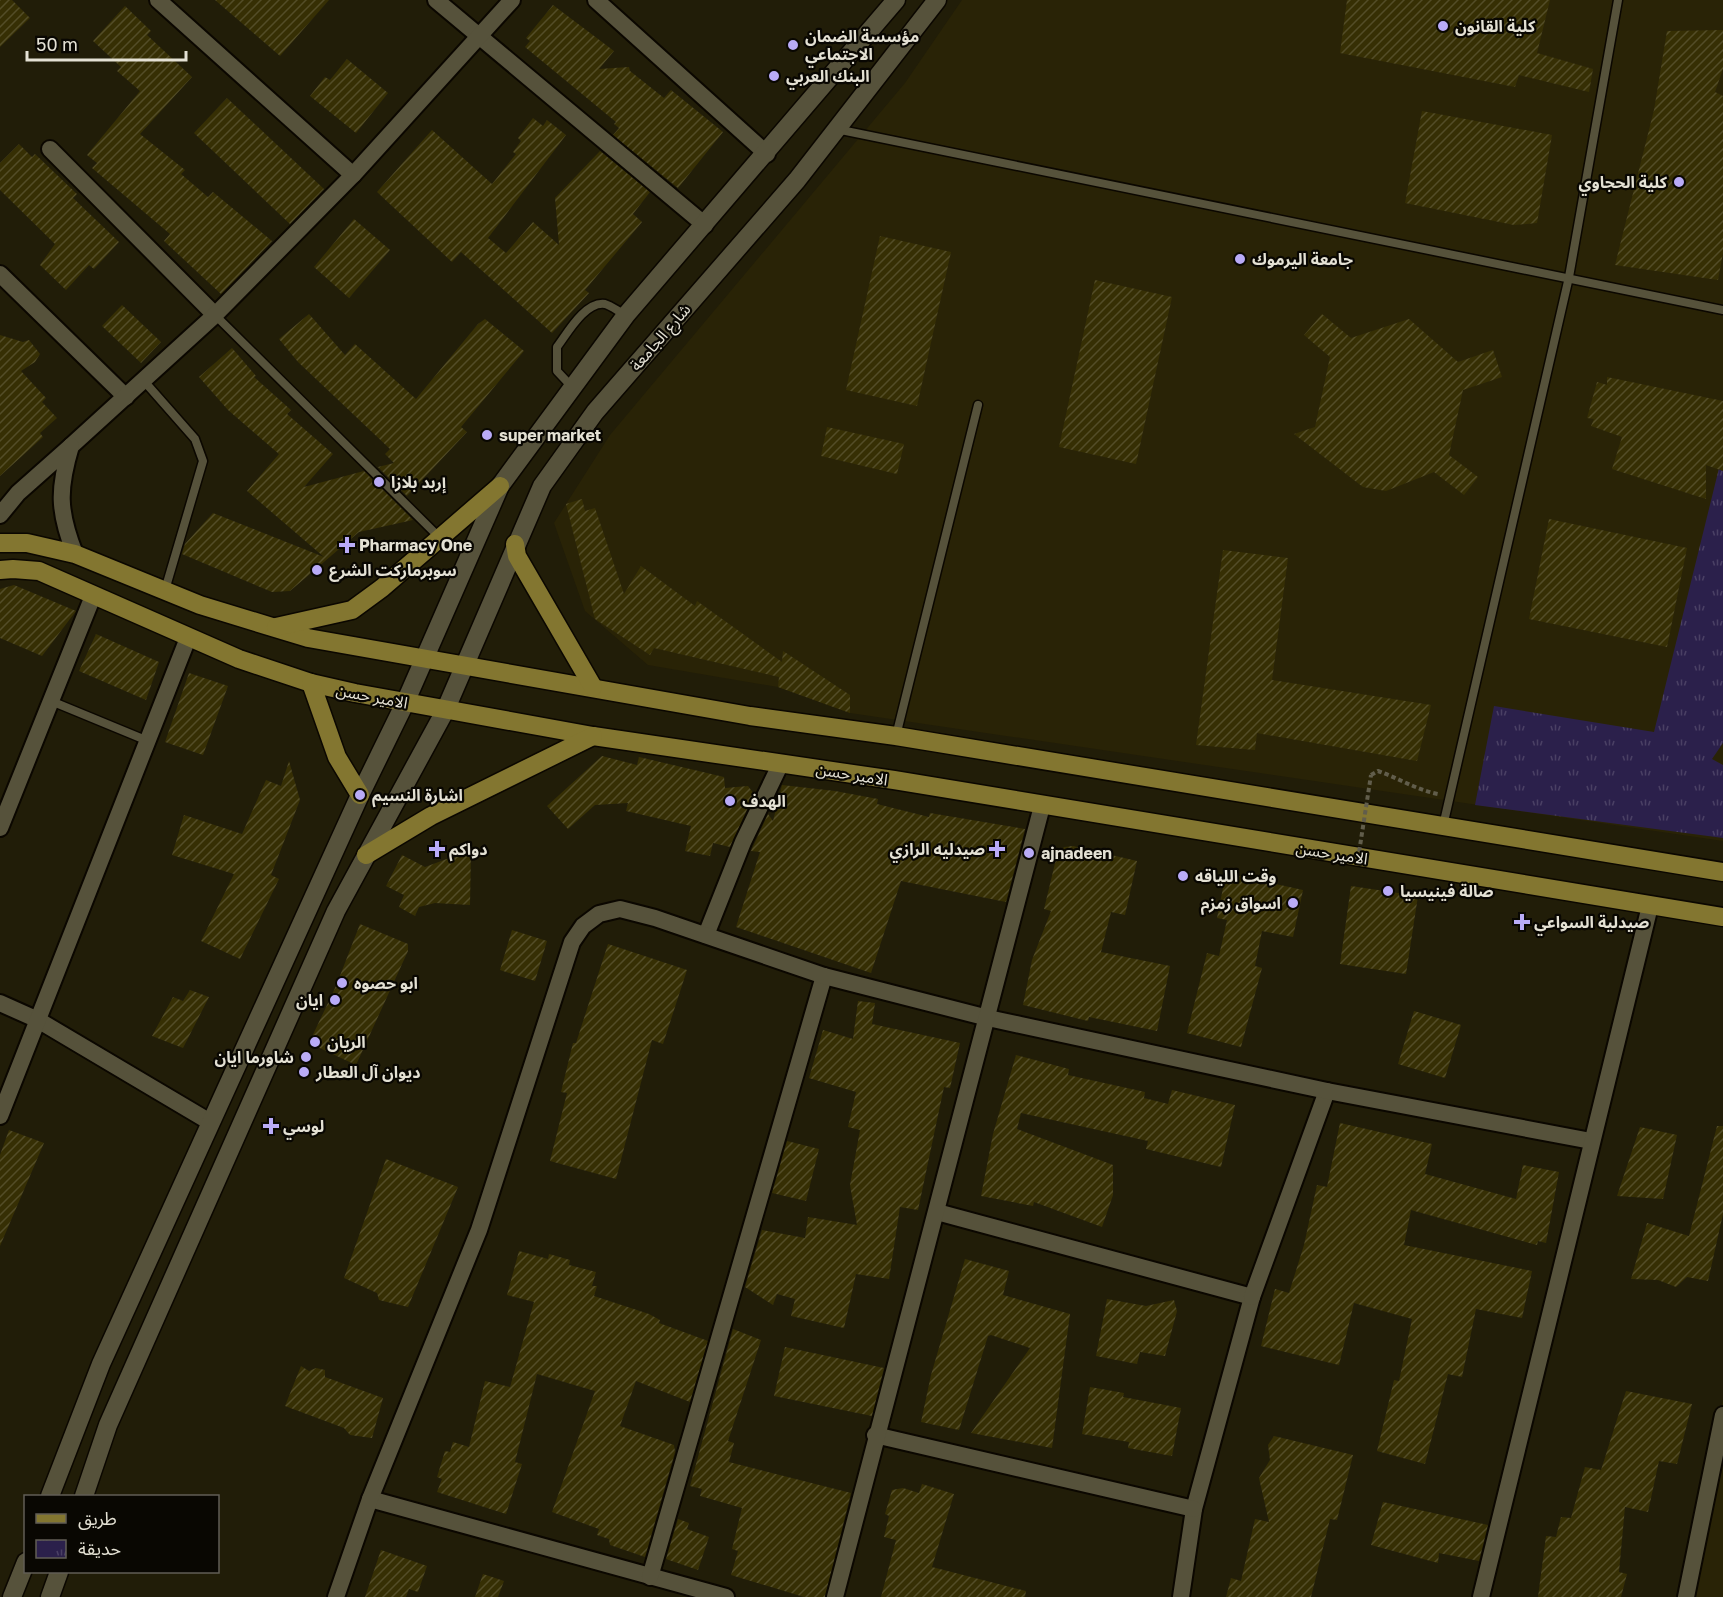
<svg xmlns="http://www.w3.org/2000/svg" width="1723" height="1597" font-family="'Golos Text','Noto Sans Arabic',sans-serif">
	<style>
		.built { fill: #292306 }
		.park { fill: url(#park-tufts) }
		.building { fill: url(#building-hatch) }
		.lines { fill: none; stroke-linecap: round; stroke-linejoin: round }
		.lane-casing { stroke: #0b0700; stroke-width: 11 }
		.street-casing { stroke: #0b0700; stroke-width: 20 }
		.secondary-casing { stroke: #0b0700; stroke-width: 21 }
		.primary-casing { stroke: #0b0700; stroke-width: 21 }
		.path { stroke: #615d4b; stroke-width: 4; stroke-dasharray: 4.5 3; stroke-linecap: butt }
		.lane { stroke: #56523b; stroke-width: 8 }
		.street { stroke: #56523b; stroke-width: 16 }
		.secondary { stroke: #56523b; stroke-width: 18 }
		.primary { stroke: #837630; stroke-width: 18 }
		.path-bridge { stroke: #615d4b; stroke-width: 4; stroke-dasharray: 4.5 3; stroke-linecap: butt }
		.poi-dot { fill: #b9abf7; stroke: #090702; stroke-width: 2 }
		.labels { text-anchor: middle; stroke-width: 4.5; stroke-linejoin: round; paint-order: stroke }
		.poi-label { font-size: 16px; font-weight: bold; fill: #e4e1d4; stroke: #090702; text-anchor: start }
		.street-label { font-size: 16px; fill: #e4e1d4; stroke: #090702 }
	</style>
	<defs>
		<pattern id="park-tufts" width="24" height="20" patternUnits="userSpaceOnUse" patternTransform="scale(1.5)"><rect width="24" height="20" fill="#2b204b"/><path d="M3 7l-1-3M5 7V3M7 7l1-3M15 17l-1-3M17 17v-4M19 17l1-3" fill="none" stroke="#4a4064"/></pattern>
		<pattern id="building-hatch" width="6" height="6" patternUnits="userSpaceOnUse" patternTransform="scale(1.5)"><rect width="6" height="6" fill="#362f04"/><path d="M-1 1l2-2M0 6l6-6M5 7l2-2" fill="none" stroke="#534d28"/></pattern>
	</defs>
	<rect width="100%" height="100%" fill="#211d08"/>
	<!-- built -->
	<g class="built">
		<polygon points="962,0 1723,0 1723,841 850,713 778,687 648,665 585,611 554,523 610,435 905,83"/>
		<polygon points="1723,1399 1723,1597 1679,1597"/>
	</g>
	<!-- park -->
	<polygon class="park" points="1723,452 1723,743 1712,759 1723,765 1723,838 1475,805 1494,706 1654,732"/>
	<!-- building -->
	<g class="building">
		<polygon points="0,0 12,0 30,18 0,47"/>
		<polygon points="215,0 329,0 280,56"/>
		<polygon points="1347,0 1550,0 1537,53 1593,69 1589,92 1519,75 1515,87 1340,53"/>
		<polygon points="553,5 614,51 599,69 629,67 630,71 664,98 671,90 723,132 678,188 613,135 619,128 614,124 616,122 525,47 530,41 526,38"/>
		<polygon points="125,6 151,31 147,35 192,77 140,134 185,170 181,174 208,197 213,192 272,241 221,294 164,241 170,234 92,168 97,163 87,155 140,91 117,71 121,67 93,41"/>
		<polygon points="1723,30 1723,69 1715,92 1723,96 1723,253 1718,280 1615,265 1654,110 1667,31"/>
		<polygon points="347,59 388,93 356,133 310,96 325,77 330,80"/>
		<polygon points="227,98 324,189 290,224 194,133"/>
		<polygon points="1422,111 1552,135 1537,223 1514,225 1405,203"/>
		<polygon points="533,118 543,126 547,120 566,135 488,238 506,253 533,222 559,245 555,198 600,151 650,192 633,214 642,222 585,290 589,293 552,333 461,252 452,262 377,192 432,130 492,184 516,154 513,152 521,141 518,138"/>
		<polygon points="19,144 32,157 35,154 77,194 73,198 119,242 94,269 89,265 66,290 40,265 55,244 0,190 0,163"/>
		<polygon points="354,219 390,250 349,298 314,267"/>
		<polygon points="880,236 951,252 917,406 846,390"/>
		<polygon points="1095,280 1172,297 1136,464 1059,447"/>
		<polygon points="122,305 161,342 141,363 102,326"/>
		<polygon points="309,314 345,355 355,344 416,399 478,324 485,319 524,351 461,427 467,432 407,496 378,467 394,463 385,454 390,449 298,362 279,339"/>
		<polygon points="1322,314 1351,338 1409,319 1458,362 1493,350 1502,377 1463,390 1449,455 1478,477 1464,495 1434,472 1386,491 1363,487 1294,434 1315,427 1330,357 1304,335"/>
		<polygon points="0,335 23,342 29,340 40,354 35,362 21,371 46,398 42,402 57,418 40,433 43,437 0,476"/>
		<polygon points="232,348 256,376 254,377 291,410 287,414 333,454 304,487 364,471 413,520 359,532 290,591 272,592 182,554 185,544 213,513 324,557 247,491 279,454 228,410 199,377"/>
		<polygon points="1607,377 1723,401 1723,471 1706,465 1706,499 1612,469 1622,437 1591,426 1594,419 1587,418 1597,382 1607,385"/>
		<polygon points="827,427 904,444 897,474 821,456"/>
		<polygon points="582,499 585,511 595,508 624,594 641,566 695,606 697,601 782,662 783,651 850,695 850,713 778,687 779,677 654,648 650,655 595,619 566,504"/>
		<polygon points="1549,519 1687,548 1667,647 1529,619"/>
		<polygon points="1223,550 1288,558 1272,680 1431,705 1417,761 1257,733 1255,750 1196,745"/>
		<polygon points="14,585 76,611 42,656 0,638 0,589"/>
		<polygon points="96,634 159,662 146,700 79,671"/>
		<polygon points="189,673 228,686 203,755 165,742"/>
		<polygon points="602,756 637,765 639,757 724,777 725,788 748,786 754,794 730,847 713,843 710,856 685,851 691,826 626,811 628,803 595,805 568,829 547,806"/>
		<polygon points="289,761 300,800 271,875 279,879 240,959 201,941 234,874 172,855 184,815 242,834 266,780 281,786"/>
		<polygon points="782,785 835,791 878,799 877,804 929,817 930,813 1025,829 1006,902 901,881 871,973 736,927 760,852 751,851 768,814 773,821"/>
		<polygon points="1073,846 1137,861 1125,915 1111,912 1101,952 1170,966 1157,1031 1089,1017 1088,1021 1023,1005 1032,960 1051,911 1044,909 1057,855 1064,847"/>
		<polygon points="471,850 470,905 435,903 419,907 415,916 399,907 404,895 386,886 402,855 425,867"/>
		<polygon points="1226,873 1303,890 1293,937 1262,931 1255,966 1262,968 1241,1047 1187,1033 1207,953 1219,956 1227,920 1217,918"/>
		<polygon points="1351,886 1418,896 1406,974 1340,964"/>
		<polygon points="360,924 408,944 408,951 356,1065 309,1043 336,986"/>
		<polygon points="512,930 547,941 535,981 500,970"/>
		<polygon points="608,944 687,970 663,1044 652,1040 616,1179 550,1161 567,1093 561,1092 573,1043 576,1043"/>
		<polygon points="190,990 209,997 183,1048 152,1036 173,997 183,1001"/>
		<polygon points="858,1001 875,1003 872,1024 960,1043 950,1088 944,1087 918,1210 900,1207 889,1279 856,1274 844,1328 791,1316 795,1299 777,1294 773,1305 745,1287 762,1230 805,1238 808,1217 857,1225 850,1185 860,1130 848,1127 856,1092 809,1078 823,1030 853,1039"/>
		<polygon points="1414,1011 1461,1025 1445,1078 1398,1064"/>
		<polygon points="1016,1055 1069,1069 1068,1075 1145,1092 1144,1098 1168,1104 1172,1090 1235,1105 1221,1167 1146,1149 1148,1141 1021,1113 1017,1129 1113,1165 1113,1195 1102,1227 1034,1202 1033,1206 981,1196 993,1134"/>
		<polygon points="1340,1123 1432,1144 1425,1174 1516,1199 1523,1165 1559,1172 1546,1243 1538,1241 1537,1245 1411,1210 1404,1245 1532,1271 1522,1318 1476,1309 1462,1377 1448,1374 1425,1464 1377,1451 1394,1380 1399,1381 1412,1319 1354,1303 1339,1365 1261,1346 1275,1289 1289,1293 1304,1245 1317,1185 1327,1187"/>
		<polygon points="1717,1126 1723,1126 1723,1214 1708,1281 1687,1277 1676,1287 1658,1280 1631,1279 1647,1223 1689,1236"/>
		<polygon points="1640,1127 1677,1135 1663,1199 1617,1196"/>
		<polygon points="9,1130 44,1143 0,1246 0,1155"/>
		<polygon points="787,1141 819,1149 806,1201 772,1193"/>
		<polygon points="386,1159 458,1187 408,1307 379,1300 377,1293 344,1278"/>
		<polygon points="519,1251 548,1259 549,1254 570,1260 569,1265 596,1272 592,1286 597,1286 594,1296 649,1314 660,1320 659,1323 708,1341 690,1402 636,1381 620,1426 674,1445 675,1452 645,1557 610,1545 609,1539 597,1535 599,1529 552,1512 595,1391 537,1374 515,1462 522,1464 506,1514 437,1492 442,1479 437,1477 445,1451 450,1452 453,1442 469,1447 485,1381 510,1387 534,1302 507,1295"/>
		<polygon points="965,1259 1009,1271 1003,1295 1070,1314 1052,1448 971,1433 1030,1348 991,1335 988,1336 959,1430 921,1422 931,1375"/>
		<polygon points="1107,1299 1146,1306 1174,1300 1177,1311 1165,1356 1140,1352 1137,1364 1096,1356"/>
		<polygon points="733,1329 761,1340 728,1441 734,1443 729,1462 851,1493 825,1597 804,1597 731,1575 738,1551 732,1549 742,1508 700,1496 702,1489 690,1486"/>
		<polygon points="785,1347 884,1368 872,1416 774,1396"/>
		<polygon points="301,1366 309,1371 316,1368 325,1370 325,1377 383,1398 372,1438 350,1435 344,1428 285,1406"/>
		<polygon points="1090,1387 1124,1393 1123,1397 1181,1408 1172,1456 1128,1448 1129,1442 1082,1434"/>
		<polygon points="1626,1391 1692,1404 1677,1464 1659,1461 1648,1512 1625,1507 1619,1572 1627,1574 1621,1597 1538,1597 1546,1536 1556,1537 1561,1517 1571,1518 1585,1467 1601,1470"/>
		<polygon points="1274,1436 1353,1455 1337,1520 1330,1519 1311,1597 1226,1597 1231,1578 1241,1581 1255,1519 1269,1522 1259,1478 1270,1460 1268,1445"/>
		<polygon points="922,1484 954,1494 932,1567 1026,1591 1025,1597 881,1597 896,1540 884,1537 889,1516 885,1514 892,1490 903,1488 919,1493"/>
		<polygon points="1383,1502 1488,1525 1479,1561 1439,1553 1438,1563 1371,1545"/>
		<polygon points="678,1519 689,1523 687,1529 709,1537 698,1570 666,1559"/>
		<polygon points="381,1550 427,1566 418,1592 409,1589 406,1597 365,1597"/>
		<polygon points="483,1574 504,1581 498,1597 475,1597"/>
	</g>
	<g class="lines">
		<!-- lane casing -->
		<g class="lane-casing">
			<g id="lane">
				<polyline points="836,129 1723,310"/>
				<polyline points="215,315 440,538"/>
				<polyline points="144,381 195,439 203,461 165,590"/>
				<path d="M 572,387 L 557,371 L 557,347 C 567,334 585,301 605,304 C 612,306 619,312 626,315"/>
				<polyline points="51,701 148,741"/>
				<polyline points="896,736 978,405"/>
				<polyline points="1443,826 1569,277 1618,0"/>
			</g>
		</g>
		<!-- street casing -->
		<g class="street-casing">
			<g id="street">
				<polyline points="158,0 353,175"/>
				<polyline points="436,0 705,225"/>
				<polyline points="596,0 767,154"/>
				<polyline points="50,149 215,315"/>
				<polyline points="0,274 126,397"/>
				<polyline points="71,446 215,315 353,175 512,0"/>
				<path d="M 0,515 L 18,493 L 71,446 C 58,489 58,511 75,554"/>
				<polyline points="0,828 93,596"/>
				<polyline points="706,935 743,842 781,763"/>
				<polyline points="0,1003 38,1020 210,1122"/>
				<polyline points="0,1116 188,638"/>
				<polyline points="937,1212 1252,1297 1194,1509 1181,1597"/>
				<polyline points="1252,1297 1327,1091"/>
				<polyline points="875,1435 1194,1509"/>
				<polyline points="370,1499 726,1597"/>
				<polyline points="650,1577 824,976"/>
				<polyline points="336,1597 370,1499 479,1230 572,942 583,926 599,914 620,909 655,918 824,976 988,1018 1327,1091 1591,1141"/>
				<polyline points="835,1597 1042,806"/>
				<polyline points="1481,1597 1650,906"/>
				<polyline points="1686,1597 1723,1415"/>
			</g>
		</g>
		<!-- secondary casing -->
		<g class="secondary-casing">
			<g id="secondary">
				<polyline points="50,1496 101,1364 360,795 405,703 500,486 626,315 896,0"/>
				<polyline points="84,1496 108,1425 336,911 445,711 542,486 595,412 797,180 937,0"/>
				<polyline points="12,1597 26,1562"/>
				<polyline points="50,1597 59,1572"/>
			</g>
		</g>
		<!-- primary casing -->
		<g class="primary-casing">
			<g id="primary">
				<polyline points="0,543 27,543 75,554 200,605 308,638 750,716 896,736 1723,872"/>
				<polyline points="515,544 517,556 593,687"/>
				<polyline points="0,570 13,569 39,571 239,659 311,683 355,693 593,736 894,780 1723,917"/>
				<polyline points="276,627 352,610 382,588 500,486"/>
				<polyline points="311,683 337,757 360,795"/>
				<polyline points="366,855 431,816 593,736"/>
			</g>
		</g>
		<!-- path -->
		<path class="path" d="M 1371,775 L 1378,771 C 1398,778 1417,790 1438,794"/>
		<!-- lane -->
		<use href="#lane" class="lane"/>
		<!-- street -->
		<use href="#street" class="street"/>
		<!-- secondary -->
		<use href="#secondary" class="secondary"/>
		<!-- primary -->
		<use href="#primary" class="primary"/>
		<!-- path-bridge -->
		<polyline class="path-bridge" points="1358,859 1371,775"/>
	</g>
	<!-- markers -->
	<g class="poi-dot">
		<circle cx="1443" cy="26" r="6"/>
		<circle cx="793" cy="45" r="6"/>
		<circle cx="774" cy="76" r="6"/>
		<circle cx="1679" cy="182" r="6"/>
		<circle cx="1240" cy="259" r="6"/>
		<circle cx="487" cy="435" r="6"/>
		<circle cx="379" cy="482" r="6"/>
		<path d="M344 536h6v6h6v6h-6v6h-6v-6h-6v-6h6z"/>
		<circle cx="317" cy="570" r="6"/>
		<circle cx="360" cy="795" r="6"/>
		<circle cx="730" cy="801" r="6"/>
		<path d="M434 840h6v6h6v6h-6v6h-6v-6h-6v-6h6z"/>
		<path d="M994 840h6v6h6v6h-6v6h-6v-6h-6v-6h6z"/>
		<circle cx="1029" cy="853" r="6"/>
		<circle cx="1183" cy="876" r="6"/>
		<circle cx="1388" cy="891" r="6"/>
		<circle cx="1293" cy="903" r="6"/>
		<path d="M1519 913h6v6h6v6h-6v6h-6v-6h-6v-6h6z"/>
		<circle cx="342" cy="983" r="6"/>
		<circle cx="335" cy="1000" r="6"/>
		<circle cx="315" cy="1042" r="6"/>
		<circle cx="306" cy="1057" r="6"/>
		<circle cx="304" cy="1072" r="6"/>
		<path d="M268 1117h6v6h6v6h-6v6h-6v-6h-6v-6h6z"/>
	</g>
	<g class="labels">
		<!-- poi labels -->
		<g class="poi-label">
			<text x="1455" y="32">كلية القانون</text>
			<text x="805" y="42">مؤسسة الضمان<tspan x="805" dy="18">الاجتماعي</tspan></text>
			<text x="786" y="82">البنك العربي</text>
			<text x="1667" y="188" text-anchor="end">كلية الحجاوي</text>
			<text x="1252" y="265">جامعة اليرموك</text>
			<text x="499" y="441">super market</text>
			<text x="391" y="488">إربد بلازا</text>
			<text x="359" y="551">Pharmacy One</text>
			<text x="329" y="576">سوبرماركت الشرع</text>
			<text x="372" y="801">اشارة النسيم</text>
			<text x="742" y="807">الهدف</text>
			<text x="449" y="855">دواكم</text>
			<text x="985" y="855" text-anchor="end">صيدليه الرازي</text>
			<text x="1041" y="859">ajnadeen</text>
			<text x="1195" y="882">وقت اللياقه</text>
			<text x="1400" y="897">صالة فينيسيا</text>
			<text x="1281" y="909" text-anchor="end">اسواق زمزم</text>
			<text x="1534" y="928">صيدلية السواعي</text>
			<text x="354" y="989">ابو حصوه</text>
			<text x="323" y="1006" text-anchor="end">ايان</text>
			<text x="327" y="1048">الريان</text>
			<text x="294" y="1063" text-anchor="end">شاورما ايان</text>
			<text x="316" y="1078">ديوان آل العطار</text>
			<text x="283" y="1132">لوسي</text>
		</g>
		<!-- street labels -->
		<g class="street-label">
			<text transform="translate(660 337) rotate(-49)" y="6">شارع الجامعة</text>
			<text transform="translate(372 696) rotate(11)" y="6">الامير حسن</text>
			<text transform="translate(852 774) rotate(9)" y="6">الامير حسن</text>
			<text transform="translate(1332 853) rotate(9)" y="6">الامير حسن</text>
		</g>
	</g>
	<!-- legend -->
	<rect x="24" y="1495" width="195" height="78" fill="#090702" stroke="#615e56" stroke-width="1.5"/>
	<rect x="36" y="1514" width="30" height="9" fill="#837630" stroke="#615e56" stroke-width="1.5"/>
	<text x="78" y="1525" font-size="18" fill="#e4e1d4">طريق</text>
	<rect x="36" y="1540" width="30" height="18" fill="url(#park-tufts)" stroke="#615e56" stroke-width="1.5"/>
	<text x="78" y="1555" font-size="18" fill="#e4e1d4">حديقة</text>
	<!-- scale -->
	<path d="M27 51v9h159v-9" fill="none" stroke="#e4e1d4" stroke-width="3"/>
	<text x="36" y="51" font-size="18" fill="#e4e1d4" stroke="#090702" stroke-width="4.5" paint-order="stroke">50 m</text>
</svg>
